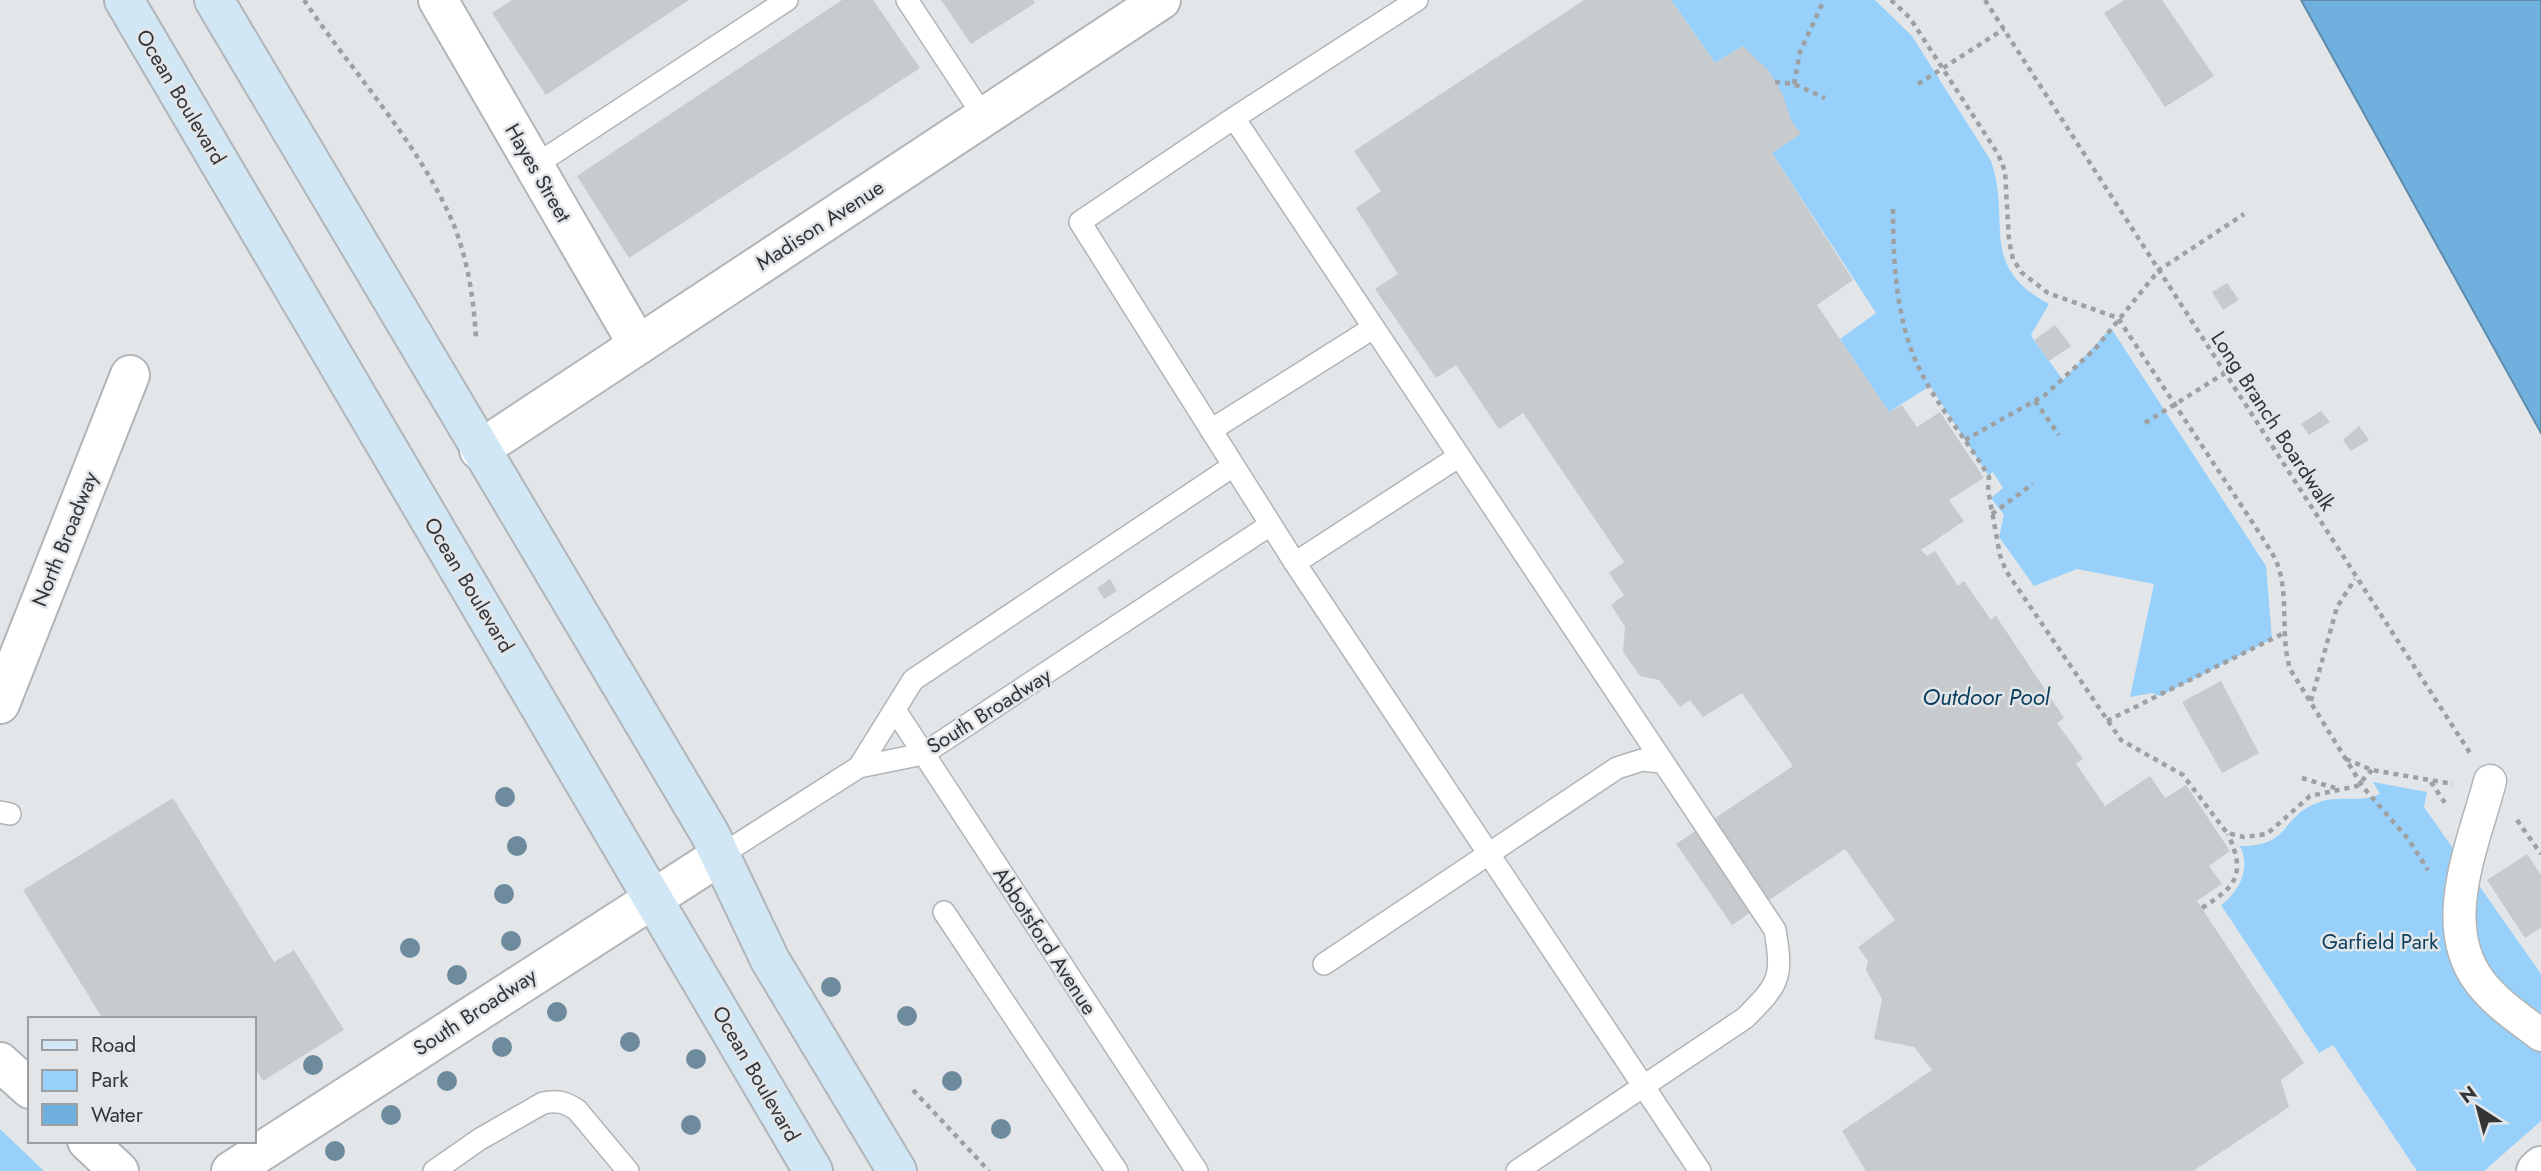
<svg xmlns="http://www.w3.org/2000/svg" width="2541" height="1171" font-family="Jost,sans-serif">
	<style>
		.green { fill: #97d0fa }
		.water { fill: #70b0de; stroke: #5e8bac; stroke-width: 2 }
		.building { fill: #c8cbce }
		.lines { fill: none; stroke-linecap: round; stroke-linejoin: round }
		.service-casing { stroke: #b1b5b7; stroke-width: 24 }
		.pedestrian-casing { stroke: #b1b5b7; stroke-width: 35 }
		.minor-casing { stroke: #b1b5b7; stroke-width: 42 }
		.tertiary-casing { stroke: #b1b5b7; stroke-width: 42 }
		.secondary-casing { stroke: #b1b5b7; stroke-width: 42 }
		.path { stroke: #9ea0a2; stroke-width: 4.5; stroke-dasharray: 5 5; stroke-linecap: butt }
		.service { stroke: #fff; stroke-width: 21 }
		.pedestrian { stroke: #fff; stroke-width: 32 }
		.minor { stroke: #fff; stroke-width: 38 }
		.tertiary { stroke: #fff; stroke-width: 38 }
		.secondary { stroke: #d2e7f6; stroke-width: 38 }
		.tree { fill: #6e8b9e }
		.labels { text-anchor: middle; stroke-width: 5; stroke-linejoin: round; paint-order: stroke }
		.street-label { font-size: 21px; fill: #343536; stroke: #e3e6e9 }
		.park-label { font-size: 21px; fill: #0e4060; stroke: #e3e6e9 }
		.water-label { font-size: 23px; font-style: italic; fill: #0a3e5d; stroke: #e3e6e9 }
	</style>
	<rect width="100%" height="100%" fill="#e3e6e9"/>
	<!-- green -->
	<g class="green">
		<path d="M 1671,0 L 1875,0 L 1912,36 L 1991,161 C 2012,222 1977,266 2049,304 L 2031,335 L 2034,340 L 2063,380 L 2111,328 L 2266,566 L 2272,639 L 2160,696 L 2152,693 L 2130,697 L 2154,584 L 2077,569 L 2034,586 L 1999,537 L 2004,515 L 1991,498 L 2003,488 L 1993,472 L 1988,475 L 1930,386 L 1889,412 L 1840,339 L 1876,313 L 1772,153 L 1791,120 L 1743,46 L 1715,63 Z"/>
		<path d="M 2373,782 L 2427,792 L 2424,807 L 2541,974 L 2541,1121 L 2484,1171 L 2417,1171 L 2333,1045 L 2319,1053 L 2221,905 C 2240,891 2251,868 2240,846 C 2291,847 2281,816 2317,803 C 2339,794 2358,804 2380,794 Z"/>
		<polygon points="0,1129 44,1171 0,1171"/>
	</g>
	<!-- water -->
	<polygon class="water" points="2301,0 2541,0 2541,433"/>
	<!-- building -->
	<g class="building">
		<polygon points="512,0 689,0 546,95 492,13"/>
		<polygon points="842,0 873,0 920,68 629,258 577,176"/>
		<polygon points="941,0 1033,0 1035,3 971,44"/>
		<polygon points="1584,0 1671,0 1715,63 1743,46 1769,71 1782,93 1791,120 1801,134 1772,153 1853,280 1817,305 1889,412 1902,405 1917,427 1940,412 1984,478 1949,500 1964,521 1921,550 1927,556 1935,551 1958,586 1964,581 1991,620 1996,616 2064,718 2057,723 2083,759 2076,764 2105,806 2150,776 2165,798 2186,785 2230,851 2209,866 2222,884 2197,901 2304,1063 2281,1080 2289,1107 2193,1171 1866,1171 1842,1131 1932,1070 1914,1047 1874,1039 1882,999 1866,970 1868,961 1858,947 1895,920 1845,849 1732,925 1676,844 1793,766 1742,693 1703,717 1690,700 1680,707 1659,680 1640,676 1623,652 1625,627 1611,605 1624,595 1609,573 1624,562 1523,413 1499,429 1456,365 1436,378 1375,289 1398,274 1356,208 1381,191 1354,151"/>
		<polygon points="2124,0 2162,0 2214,76 2165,107 2104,13"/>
		<polygon points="2227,283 2239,300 2223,310 2212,292"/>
		<polygon points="2055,325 2071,346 2049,361 2034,340"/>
		<polygon points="2321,411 2330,422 2309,435 2301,424"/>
		<polygon points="2359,426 2369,440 2351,451 2343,440"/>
		<polygon points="1110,579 1117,591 1104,599 1097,588"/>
		<polygon points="2221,681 2259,753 2222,773 2182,702"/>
		<polygon points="173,798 274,962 294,950 344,1030 263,1081 254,1066 254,1019 103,1019 23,890"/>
		<polygon points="2527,854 2541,875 2541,928 2525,938 2487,880"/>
	</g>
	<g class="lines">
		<!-- service casing -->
		<g class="service-casing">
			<g id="service">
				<polyline points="907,0 984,117"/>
				<polyline points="1417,0 1234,118 1080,222 1295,563 1700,1171"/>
				<path d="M 1234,118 L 1775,930 C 1783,978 1780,983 1745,1018 L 1517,1171"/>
				<polyline points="534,166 787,0"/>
				<polyline points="1211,430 1373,328"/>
				<polyline points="1295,563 1458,457"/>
				<polyline points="895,710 1197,1171"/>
				<polyline points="859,767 913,680 1233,466"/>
				<polyline points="0,812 10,814"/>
				<polyline points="721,855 859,767 923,754 1270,525"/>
				<polyline points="944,912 1117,1171"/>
				<polyline points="1324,964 1617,768 1642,760 1661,762"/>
				<path d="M 434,1171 L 480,1139 L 543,1103 C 557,1100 565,1102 577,1110 L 628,1171"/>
			</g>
		</g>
		<!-- pedestrian casing -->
		<g class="pedestrian-casing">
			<path id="pedestrian" d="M 2490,781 C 2474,843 2436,925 2480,982 C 2497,1004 2520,1019 2541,1035"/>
		</g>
		<!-- minor casing -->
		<g class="minor-casing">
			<g id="minor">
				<polyline points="438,0 638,345"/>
				<polyline points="479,450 1161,0"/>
				<polyline points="0,704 130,375"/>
				<polyline points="2536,1171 2541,1166"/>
			</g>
		</g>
		<!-- tertiary casing -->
		<g class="tertiary-casing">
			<g id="tertiary">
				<polyline points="0,1062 30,1089"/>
				<polyline points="87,1141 119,1171"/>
				<polyline points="231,1171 721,855"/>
			</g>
		</g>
		<!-- secondary casing -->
		<g class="secondary-casing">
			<g id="secondary">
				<polyline points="124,0 813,1171"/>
				<polyline points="214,0 710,834 770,960 897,1171"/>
			</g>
		</g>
		<!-- path -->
		<g class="path">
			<path d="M 304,0 C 352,72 419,143 453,223 C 468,260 474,300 476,339"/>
			<path d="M 1891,0 L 1910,18 L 1998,154 L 2005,171 L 2009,241 L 2013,259 L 2021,272 L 2048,293 L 2118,318 L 2262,537 C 2267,546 2275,556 2278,566 C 2289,598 2280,636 2290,669 L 2363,787 L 2409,840 L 2428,870"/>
			<polyline points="1985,0 2470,753"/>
			<polyline points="1775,82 1794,84 1825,98"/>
			<polyline points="1794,84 1800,52 1824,0"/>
			<polyline points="1918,84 2004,29"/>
			<path d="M 1893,209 C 1893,261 1896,321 1919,368 C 1937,407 1968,440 1989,477 L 1988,490 L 2000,555 L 2006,571 L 2121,740 L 2183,775 L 2227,833 L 2244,837 L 2267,834 L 2310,796 L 2357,786 L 2372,770"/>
			<polyline points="2035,401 2059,435"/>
			<polyline points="2145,423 2225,373"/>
			<polyline points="1965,440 2045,395 2095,349 2159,270 2244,214"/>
			<polyline points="1992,514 2033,484"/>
			<polyline points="2311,701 2337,607 2355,579"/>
			<polyline points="2107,721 2284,633"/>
			<polyline points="2346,759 2372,770 2453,784"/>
			<polyline points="2302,778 2335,788"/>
			<polyline points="2431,782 2445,803"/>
			<polyline points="2517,820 2541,854"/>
			<path d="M 2202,908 C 2237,886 2246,874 2228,834"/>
			<polyline points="913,1090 989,1171"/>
		</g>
		<!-- service -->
		<use href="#service" class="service"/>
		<!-- pedestrian -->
		<use href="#pedestrian" class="pedestrian"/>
		<!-- minor -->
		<use href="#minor" class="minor"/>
		<!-- tertiary -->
		<use href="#tertiary" class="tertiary"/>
		<!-- secondary -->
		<use href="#secondary" class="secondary"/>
	</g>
	<!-- trees -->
	<g class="tree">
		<circle cx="505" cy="797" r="10"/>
		<circle cx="517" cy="846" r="10"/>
		<circle cx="504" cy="894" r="10"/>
		<circle cx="511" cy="941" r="10"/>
		<circle cx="410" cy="948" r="10"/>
		<circle cx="457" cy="975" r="10"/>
		<circle cx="831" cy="987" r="10"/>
		<circle cx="557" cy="1012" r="10"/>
		<circle cx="907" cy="1016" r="10"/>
		<circle cx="630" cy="1042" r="10"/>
		<circle cx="502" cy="1047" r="10"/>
		<circle cx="696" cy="1059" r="10"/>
		<circle cx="313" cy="1065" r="10"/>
		<circle cx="447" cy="1081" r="10"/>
		<circle cx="952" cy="1081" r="10"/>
		<circle cx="391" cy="1115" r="10"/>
		<circle cx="691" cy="1125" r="10"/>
		<circle cx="1001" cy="1129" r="10"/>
		<circle cx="335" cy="1151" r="10"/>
	</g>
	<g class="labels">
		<!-- street labels -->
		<g class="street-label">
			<text transform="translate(181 97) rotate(59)" y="7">Ocean Boulevard</text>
			<text transform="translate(538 173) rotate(60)" y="7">Hayes Street</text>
			<text transform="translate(820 225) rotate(-33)" y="7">Madison Avenue</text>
			<text transform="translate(2273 421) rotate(57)" y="7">Long Branch Boardwalk</text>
			<text transform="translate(65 539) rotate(-68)" y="7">North Broadway</text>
			<text transform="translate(469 585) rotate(59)" y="7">Ocean Boulevard</text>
			<text transform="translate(989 711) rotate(-32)" y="7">South Broadway</text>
			<text transform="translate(1045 941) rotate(57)" y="7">Abbotsford Avenue</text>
			<text transform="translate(475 1012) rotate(-33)" y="7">South Broadway</text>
			<text transform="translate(756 1074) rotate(60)" y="7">Ocean Boulevard</text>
		</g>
		<!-- park labels -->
		<g class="park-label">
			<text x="2380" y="949">Garfield Park</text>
		</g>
		<!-- water labels -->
		<g class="water-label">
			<text x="1986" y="705">Outdoor Pool</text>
		</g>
	</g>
	<!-- legend -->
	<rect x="28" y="1017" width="228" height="126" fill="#e3e6e9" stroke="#9d9fa1" stroke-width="2"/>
	<rect x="42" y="1040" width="35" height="10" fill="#d2e7f6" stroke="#9d9fa1" stroke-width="2"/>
	<text x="91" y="1052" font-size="21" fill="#343536">Road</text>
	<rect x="42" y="1070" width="35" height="21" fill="#97d0fa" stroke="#9d9fa1" stroke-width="2"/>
	<text x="91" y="1087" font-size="21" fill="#343536">Park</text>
	<rect x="42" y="1104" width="35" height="21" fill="#70b0de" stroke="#9d9fa1" stroke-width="2"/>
	<text x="91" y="1122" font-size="21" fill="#343536">Water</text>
	<!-- north arrow -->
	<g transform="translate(2478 1108) rotate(324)" stroke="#e3e6e9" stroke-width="5" paint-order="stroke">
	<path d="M0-5L12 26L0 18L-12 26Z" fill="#343536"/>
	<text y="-10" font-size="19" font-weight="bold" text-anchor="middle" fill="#343536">N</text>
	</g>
</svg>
